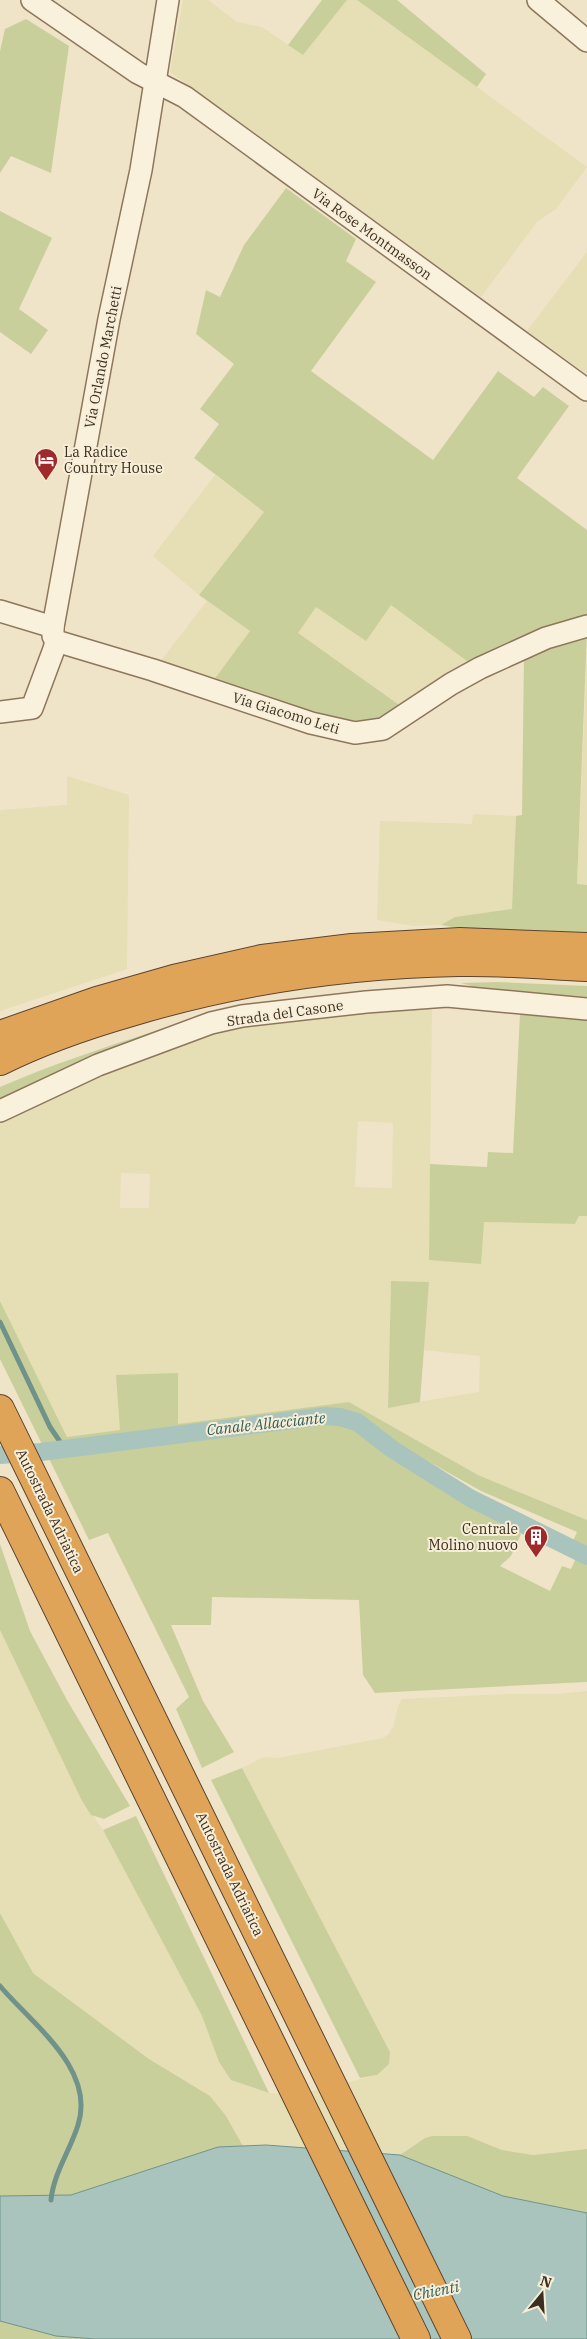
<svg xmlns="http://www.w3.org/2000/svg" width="587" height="2339" font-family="'IBM Plex Serif',serif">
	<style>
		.farmland { fill: #e6deb5; fill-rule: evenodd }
		.green { fill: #c9cf9b; fill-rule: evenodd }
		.water { fill: #a9c4bc; stroke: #6f938a }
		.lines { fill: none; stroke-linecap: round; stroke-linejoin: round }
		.stream { stroke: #6f938a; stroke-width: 5 }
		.canal { stroke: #a9c4bc; stroke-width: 18 }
		.minor-casing { stroke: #8d765c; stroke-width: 24 }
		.highway-casing { stroke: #5b4430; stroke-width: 30 }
		.minor { stroke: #faf1dc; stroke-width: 21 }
		.highway { stroke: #e0a458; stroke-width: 28 }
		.labels { text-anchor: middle; stroke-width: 4; stroke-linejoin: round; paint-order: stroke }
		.street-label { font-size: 14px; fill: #3d2e20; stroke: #f7eed8 }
		.poi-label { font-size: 14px; fill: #3d2e20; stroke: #f7eed8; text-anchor: start }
		.water-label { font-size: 15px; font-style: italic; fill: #2f5d5a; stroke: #f7eed8 }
	</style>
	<rect width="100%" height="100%" fill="#f0e4c8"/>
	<!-- farmland -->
	<g class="farmland">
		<polygon points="183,0 208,0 237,22 262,27 303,55 347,0 357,0 587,167 556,209 537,222 481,297 170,72"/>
		<polygon points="587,252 587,374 527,331"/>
		<polygon points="215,475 264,512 199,595 153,556"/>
		<polygon points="207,601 250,631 213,681 160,662"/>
		<polygon points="391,605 471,664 402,707 297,633 316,607"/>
		<polygon points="587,657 587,885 577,885"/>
		<polygon points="67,776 129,795 127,969 0,1011 0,810 67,805"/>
		<polygon points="473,814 516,816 513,909 455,917 441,925 413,926 377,920 380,821 472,824"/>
		<path d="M 395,1009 L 432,1009 L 429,1260 L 484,1222 L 575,1224 L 579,1216 L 587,1216 L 587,1520 L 478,1475 L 349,1402 L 178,1424 L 178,1373 L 120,1431 L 67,1437 L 0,1301 L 0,1116 L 96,1073 L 244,1023 ZM 358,1121 L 393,1123 L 392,1188 L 355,1187 ZM 121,1173 L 150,1174 L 149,1208 L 120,1208 ZM 391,1281 L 429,1282 L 423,1350 L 480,1356 L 479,1392 L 388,1407 Z"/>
		<polygon points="0,1630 81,1799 103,1830 202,2016 219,2062 231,2080 269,2093 296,2095 377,2075 390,2052 242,1768 264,1757 278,1758 383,1738 389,1734 393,1727 398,1706 402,1699 507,1694 557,1694 587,1691 587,2149 533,2155 502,2150 466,2136 432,2136 425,2138 400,2155 266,2145 243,2146 226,2116 210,2096 149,2059 33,1973 0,1913"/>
	</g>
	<!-- green -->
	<g class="green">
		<polygon points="322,0 347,0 303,55 288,45"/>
		<polygon points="357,0 397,0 486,74 477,87"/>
		<polygon points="26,19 69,46 51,173 11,156 0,173 0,51 5,29"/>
		<polygon points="286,188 356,239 346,261 376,282 311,371 433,460 498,371 534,397 543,387 569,406 517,478 587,530 587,620 471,664 391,605 366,641 316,607 298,633 402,707 382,721 354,726 213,681 250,631 199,595 264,512 194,458 219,424 200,409 234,364 196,334 206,290 220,297 244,245"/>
		<polygon points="0,211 52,238 19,309 48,330 31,354 0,332"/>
		<polygon points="587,631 577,884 587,885 587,934 452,927 441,925 455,917 512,909 516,816 522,815 524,652"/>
		<polygon points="497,982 587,986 587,1000 494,993 461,983"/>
		<path d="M 293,1000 L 48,1079 L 0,1099 L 0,1087 C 51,1065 102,1048 155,1031 C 201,1017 245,1004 293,1000 Z"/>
		<polygon points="520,1014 587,1020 587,1216 579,1216 575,1224 484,1222 481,1264 429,1260 430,1164 487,1167 488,1152 513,1153"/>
		<polygon points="391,1281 429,1282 420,1402 388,1408"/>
		<path d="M 0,1301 L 67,1437 L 120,1430 L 116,1375 L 178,1373 L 178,1424 L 349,1402 L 478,1475 L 587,1520 L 587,1682 L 375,1693 L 363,1675 L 359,1600 L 212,1597 L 211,1625 L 171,1625 L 203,1701 L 234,1752 L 202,1768 L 176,1709 L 189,1697 L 108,1533 L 89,1540 L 0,1359 ZM 410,1451 L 481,1491 L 577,1532 L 567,1554 L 575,1560 L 571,1569 L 562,1566 L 550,1591 L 500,1566 L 511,1556 L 521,1534 L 491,1513 L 412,1466 Z"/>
		<polygon points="0,1544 30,1631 67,1700 130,1806 104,1819 91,1815 81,1799 0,1630"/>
		<polygon points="242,1768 390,2052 389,2064 377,2075 360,2078 211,1780"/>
		<polygon points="136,1816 269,2093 231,2080 219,2062 202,2016 103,1830"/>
		<polygon points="0,1913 33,1973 149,2059 210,2096 226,2116 243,2146 218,2147 71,2195 0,2196"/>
		<polygon points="432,2136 467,2136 502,2150 533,2155 587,2149 587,2213 503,2196 400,2155 425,2138"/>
		<polygon points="0,2321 56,2336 95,2339 0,2339"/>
	</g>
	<!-- water -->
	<polygon class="water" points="266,2145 400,2155 503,2196 587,2213 587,2339 95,2339 56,2336 0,2321 0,2196 71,2195 218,2147"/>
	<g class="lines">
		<!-- stream -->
		<g class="stream">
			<polyline points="0,1322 50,1427 65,1449"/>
			<path d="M 0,1986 C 32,2024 96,2069 78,2125 C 70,2151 54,2172 51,2200"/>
		</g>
		<!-- canal -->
		<polyline class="canal" points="0,1455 41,1452 325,1416 340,1417 357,1422 392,1449 470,1498 587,1556"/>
		<!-- minor casing -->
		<g class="minor-casing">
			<g id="minor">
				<polyline points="32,0 138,73 185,97 587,390"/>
				<polyline points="538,0 587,41"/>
				<polyline points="0,611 53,627"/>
				<polyline points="56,641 153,670 311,723 355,733 383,729 451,684 480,668 546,638 587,626"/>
				<polyline points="0,712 32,708 54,649 56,641 53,636 53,627 109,319 141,170 168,0"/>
				<polyline points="0,1111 98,1065 211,1023 242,1016 366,1002 447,996 587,1009"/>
			</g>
		</g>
		<!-- highway casing -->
		<g class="highway-casing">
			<g id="highway">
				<polyline points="0,1035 97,1001 174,979 262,959 352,948 460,942 587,947"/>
				<path d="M 0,1061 C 42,1040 86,1025 131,1012 C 238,980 347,964 459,962 C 501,961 544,965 587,967"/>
				<polyline points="0,1409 457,2339"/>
				<polyline points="0,1491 416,2339"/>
			</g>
		</g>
		<!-- minor -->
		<use href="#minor" class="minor"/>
		<!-- highway -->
		<use href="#highway" class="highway"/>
	</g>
	<!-- icons -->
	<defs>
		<g id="hotel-pin" transform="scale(1.25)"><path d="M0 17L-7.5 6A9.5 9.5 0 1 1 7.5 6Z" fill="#9e2a2b" stroke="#f7eed8"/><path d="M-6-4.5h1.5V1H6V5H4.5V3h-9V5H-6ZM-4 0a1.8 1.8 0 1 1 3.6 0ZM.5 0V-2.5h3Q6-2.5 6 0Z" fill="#fff"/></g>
		<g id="building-pin" transform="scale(1.25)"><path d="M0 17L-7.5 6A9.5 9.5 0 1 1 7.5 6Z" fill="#9e2a2b" stroke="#f7eed8"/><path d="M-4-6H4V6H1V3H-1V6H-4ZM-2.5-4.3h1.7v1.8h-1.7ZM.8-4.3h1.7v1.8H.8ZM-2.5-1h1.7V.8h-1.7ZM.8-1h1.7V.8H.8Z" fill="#fff"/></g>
	</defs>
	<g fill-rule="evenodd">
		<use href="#hotel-pin" x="46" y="460"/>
		<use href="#building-pin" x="536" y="1537"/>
	</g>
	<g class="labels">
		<!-- street labels -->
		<g class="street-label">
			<text transform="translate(372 234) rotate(36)" y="5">Via Rose Montmasson</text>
			<text transform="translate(103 357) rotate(-79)" y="5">Via Orlando Marchetti</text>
			<text transform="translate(286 713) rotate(17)" y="5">Via Giacomo Leti</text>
			<text transform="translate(285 1013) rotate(-8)" y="5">Strada del Casone</text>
			<text transform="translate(50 1511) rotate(64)" y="5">Autostrada Adriatica</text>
			<text transform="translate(230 1874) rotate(64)" y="5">Autostrada Adriatica</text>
		</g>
		<!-- poi labels -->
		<g class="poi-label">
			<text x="64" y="457">La Radice<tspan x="64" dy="16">Country House</tspan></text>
			<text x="518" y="1534" text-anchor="end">Centrale<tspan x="518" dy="16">Molino nuovo</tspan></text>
		</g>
		<!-- water labels -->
		<g class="water-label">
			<text transform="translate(266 1424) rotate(-6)" y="5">Canale Allacciante</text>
			<text transform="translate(436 2291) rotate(-11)" y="5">Chienti</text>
		</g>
	</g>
	<!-- north arrow -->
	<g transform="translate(542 2294) rotate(18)" stroke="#f7eed8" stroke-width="4" paint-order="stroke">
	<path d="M0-4L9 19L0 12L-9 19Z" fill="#3d2e20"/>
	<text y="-8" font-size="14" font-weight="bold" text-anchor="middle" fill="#3d2e20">N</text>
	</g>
</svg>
